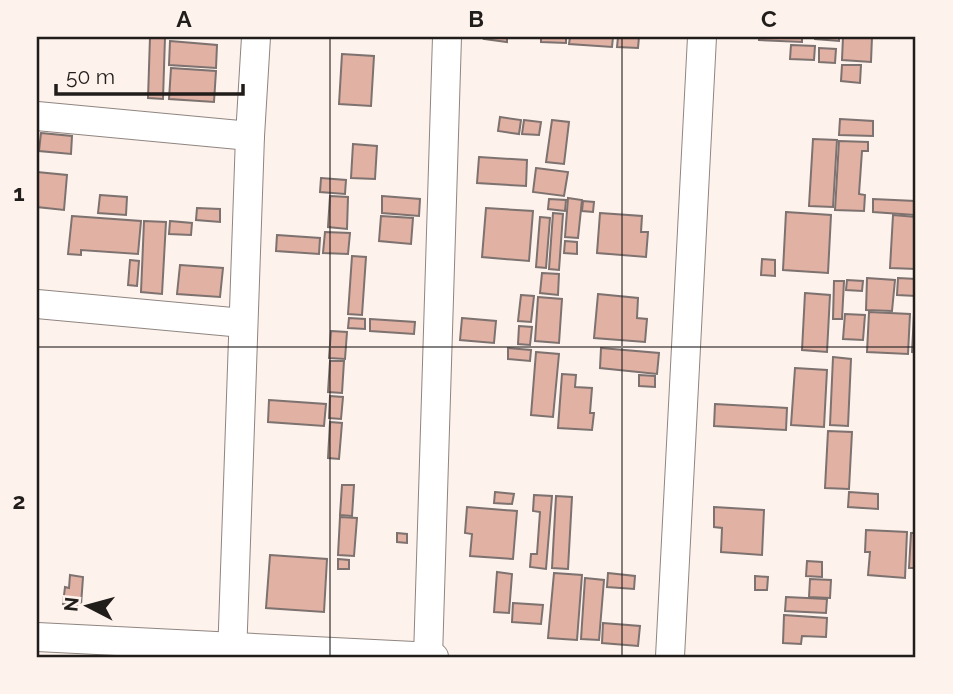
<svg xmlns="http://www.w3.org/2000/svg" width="953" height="694" font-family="Raleway,sans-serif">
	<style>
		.building { fill: #e1b1a4; stroke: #7d726f; stroke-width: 2 }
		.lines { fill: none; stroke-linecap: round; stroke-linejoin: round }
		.minor-casing { stroke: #8f8580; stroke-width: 30 }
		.minor { stroke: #fff; stroke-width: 28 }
		.grid { fill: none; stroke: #211d1b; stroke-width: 2; stroke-opacity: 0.55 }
		.neatline { fill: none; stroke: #211d1b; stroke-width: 2.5 }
		.grid-label { font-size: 23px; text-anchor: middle; font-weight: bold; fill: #211d1b }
	</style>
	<rect width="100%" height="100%" fill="#fef2ec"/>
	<!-- building -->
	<g class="building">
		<polygon points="150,37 165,37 163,99 148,98"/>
		<polygon points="485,37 507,37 507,42 484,39"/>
		<polygon points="541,37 566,37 566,43 541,42"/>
		<polygon points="570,37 613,37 612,47 569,44"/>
		<polygon points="618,37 639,37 638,48 617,47"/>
		<polygon points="759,37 802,37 802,42 759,40"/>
		<polygon points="815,37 839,37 839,41 815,39"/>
		<polygon points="843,37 872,37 871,62 842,60"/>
		<polygon points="170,41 217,45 216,68 169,65"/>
		<polygon points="791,45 815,46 814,60 790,59"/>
		<polygon points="819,48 836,49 835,63 819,62"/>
		<polygon points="342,54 374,56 371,106 339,104"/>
		<polygon points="842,65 861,65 860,83 841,81"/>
		<polygon points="171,68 216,71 214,102 169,99"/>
		<polygon points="500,117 521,120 519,134 498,131"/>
		<polygon points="840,119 873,121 873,136 839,135"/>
		<polygon points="524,120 541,122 539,135 522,134"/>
		<polygon points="552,120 569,122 564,164 546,162"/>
		<polygon points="41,133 72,136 71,154 39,151"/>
		<polygon points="813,139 837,140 833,207 809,206"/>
		<polygon points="839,141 868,142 868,151 862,151 859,194 865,195 864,211 835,210"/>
		<polygon points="353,144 377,146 375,179 351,178"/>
		<polygon points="479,157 527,160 526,186 477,183"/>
		<polygon points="536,168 568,172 564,196 533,192"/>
		<polygon points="37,172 67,175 64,210 37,207"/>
		<polygon points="321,178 346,180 345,194 320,192"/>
		<polygon points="100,195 127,197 126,215 98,213"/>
		<polygon points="330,196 348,197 347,229 328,227"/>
		<polygon points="382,196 420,199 419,216 382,213"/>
		<polygon points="568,198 582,200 578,238 565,237"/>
		<polygon points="549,199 566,200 565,211 548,209"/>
		<polygon points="873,199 915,201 915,215 873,212"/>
		<polygon points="583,201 594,202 593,212 582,211"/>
		<polygon points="197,208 220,209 220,222 196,220"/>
		<polygon points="486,208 533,211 529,261 482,257"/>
		<polygon points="786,212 831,215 828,273 783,270"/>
		<polygon points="553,213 563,214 559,270 549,269"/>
		<polygon points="600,213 642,216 641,232 648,232 646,257 597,253"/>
		<polygon points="893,215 916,217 916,269 890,268"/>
		<polygon points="72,216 141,221 138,254 81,250 81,255 68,254"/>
		<polygon points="381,216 413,218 411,244 379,241"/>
		<polygon points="540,217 550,218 546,268 536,267"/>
		<polygon points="144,221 166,222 162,294 141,292"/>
		<polygon points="170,221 192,223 191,235 169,234"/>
		<polygon points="325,232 350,233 348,254 323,253"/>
		<polygon points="277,235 320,238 319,254 276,251"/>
		<polygon points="565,241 577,242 577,254 564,253"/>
		<polygon points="352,256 366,257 362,315 348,314"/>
		<polygon points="762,259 775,260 775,276 761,275"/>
		<polygon points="130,260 139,261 137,286 128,285"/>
		<polygon points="180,265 223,268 220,297 177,294"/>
		<polygon points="542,273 559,274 558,295 540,293"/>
		<polygon points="867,278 895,280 892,311 866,310"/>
		<polygon points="898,278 916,279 916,296 897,295"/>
		<polygon points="847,280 863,281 862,291 846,290"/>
		<polygon points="834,281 844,281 842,319 833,319"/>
		<polygon points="805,293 830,295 827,352 802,350"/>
		<polygon points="598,294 638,298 637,318 647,319 645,342 594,338"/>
		<polygon points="521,295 534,296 531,322 518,321"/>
		<polygon points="538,297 562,299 559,343 535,341"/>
		<polygon points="869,312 910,314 908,354 867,352"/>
		<polygon points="845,314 865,315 863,340 843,339"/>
		<polygon points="914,314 916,314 916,353 912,352"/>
		<polygon points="349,318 365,319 365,329 348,328"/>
		<polygon points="462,318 496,321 494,343 460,340"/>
		<polygon points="370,319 415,322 414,334 370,331"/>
		<polygon points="519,326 532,327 530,345 518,344"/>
		<polygon points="331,331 347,332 345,359 329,358"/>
		<polygon points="508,348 531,350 530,361 508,359"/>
		<polygon points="601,348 659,353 657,374 600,368"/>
		<polygon points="536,352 559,354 553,417 531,415"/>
		<polygon points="833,357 851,359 848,426 830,425"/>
		<polygon points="330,361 344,361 342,393 328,392"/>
		<polygon points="795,368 827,370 824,427 791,425"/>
		<polygon points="562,374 576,375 575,387 592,388 590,413 594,413 592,430 558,428"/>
		<polygon points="639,375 655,376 655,387 639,386"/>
		<polygon points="330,396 343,397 341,419 329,418"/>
		<polygon points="269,400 326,404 324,426 268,422"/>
		<polygon points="715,404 787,408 786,430 714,426"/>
		<polygon points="330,422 342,423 339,459 328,458"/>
		<polygon points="828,431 852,432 849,489 825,488"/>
		<polygon points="342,485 354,485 352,516 340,515"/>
		<polygon points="495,492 514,494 512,504 494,503"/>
		<polygon points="849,492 878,494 878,509 848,507"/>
		<polygon points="534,495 552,496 546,569 530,567 531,554 537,554 540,512 533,511"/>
		<polygon points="556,496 572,497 568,569 552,568"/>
		<polygon points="467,507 517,511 513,559 470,556 472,534 465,533"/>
		<polygon points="714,507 764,510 762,555 721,552 722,528 714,527"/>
		<polygon points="340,517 357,518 354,556 338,555"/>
		<polygon points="866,530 907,532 905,578 868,575 870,552 865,552"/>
		<polygon points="397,533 407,534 407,543 397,542"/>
		<polygon points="911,533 916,533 916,568 909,568"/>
		<polygon points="270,555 327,559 324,612 266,608"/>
		<polygon points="338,559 349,560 349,569 338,569"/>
		<polygon points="807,561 822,562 822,577 806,576"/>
		<polygon points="497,572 512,574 509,613 494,612"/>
		<polygon points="554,573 582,575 577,640 548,638"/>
		<polygon points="608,573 635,576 634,589 607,587"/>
		<polygon points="70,575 83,577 81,605 63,604 65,587 69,588"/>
		<polygon points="755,576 768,577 767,590 755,590"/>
		<polygon points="585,578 604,580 599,640 581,639"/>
		<polygon points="810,579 831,580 830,598 809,597"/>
		<polygon points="786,597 827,599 826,613 785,611"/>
		<polygon points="513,603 543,605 541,624 512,622"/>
		<polygon points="784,615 827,618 826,637 802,636 801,644 783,643"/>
		<polygon points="603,623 640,626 638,646 602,643"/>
	</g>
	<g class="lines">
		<!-- minor casing -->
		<g class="minor-casing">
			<g id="minor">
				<polyline points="37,116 250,136"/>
				<polyline points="37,304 243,323"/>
				<polyline points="37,637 434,657"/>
				<polyline points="232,657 250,136 256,37"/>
				<polyline points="428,657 447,37"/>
				<polyline points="670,657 702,37"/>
			</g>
		</g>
		<!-- minor -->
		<use href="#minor" class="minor"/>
	</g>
	<!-- grid -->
	<path class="grid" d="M 330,37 L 330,657M 622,37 L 622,657M 37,347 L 916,347"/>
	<!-- border -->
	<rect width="953" height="694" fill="none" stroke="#fef2ec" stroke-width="77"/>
	<!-- north arrow -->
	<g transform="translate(88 606) rotate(276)" stroke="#fef2ec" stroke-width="5" paint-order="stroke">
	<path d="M0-5L12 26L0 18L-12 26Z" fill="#211d1b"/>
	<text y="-10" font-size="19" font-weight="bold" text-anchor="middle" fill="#211d1b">N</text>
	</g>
	<!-- scale -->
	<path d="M56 84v10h187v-10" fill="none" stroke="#211d1b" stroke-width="3.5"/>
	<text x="66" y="84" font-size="21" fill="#211d1b" stroke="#fef2ec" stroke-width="5" paint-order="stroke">50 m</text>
	<rect x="38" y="38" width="876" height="618" class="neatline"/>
	<g class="grid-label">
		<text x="184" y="27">A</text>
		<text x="476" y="27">B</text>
		<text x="769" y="27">C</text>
		<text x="19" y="201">1</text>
		<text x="19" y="509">2</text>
	</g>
</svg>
